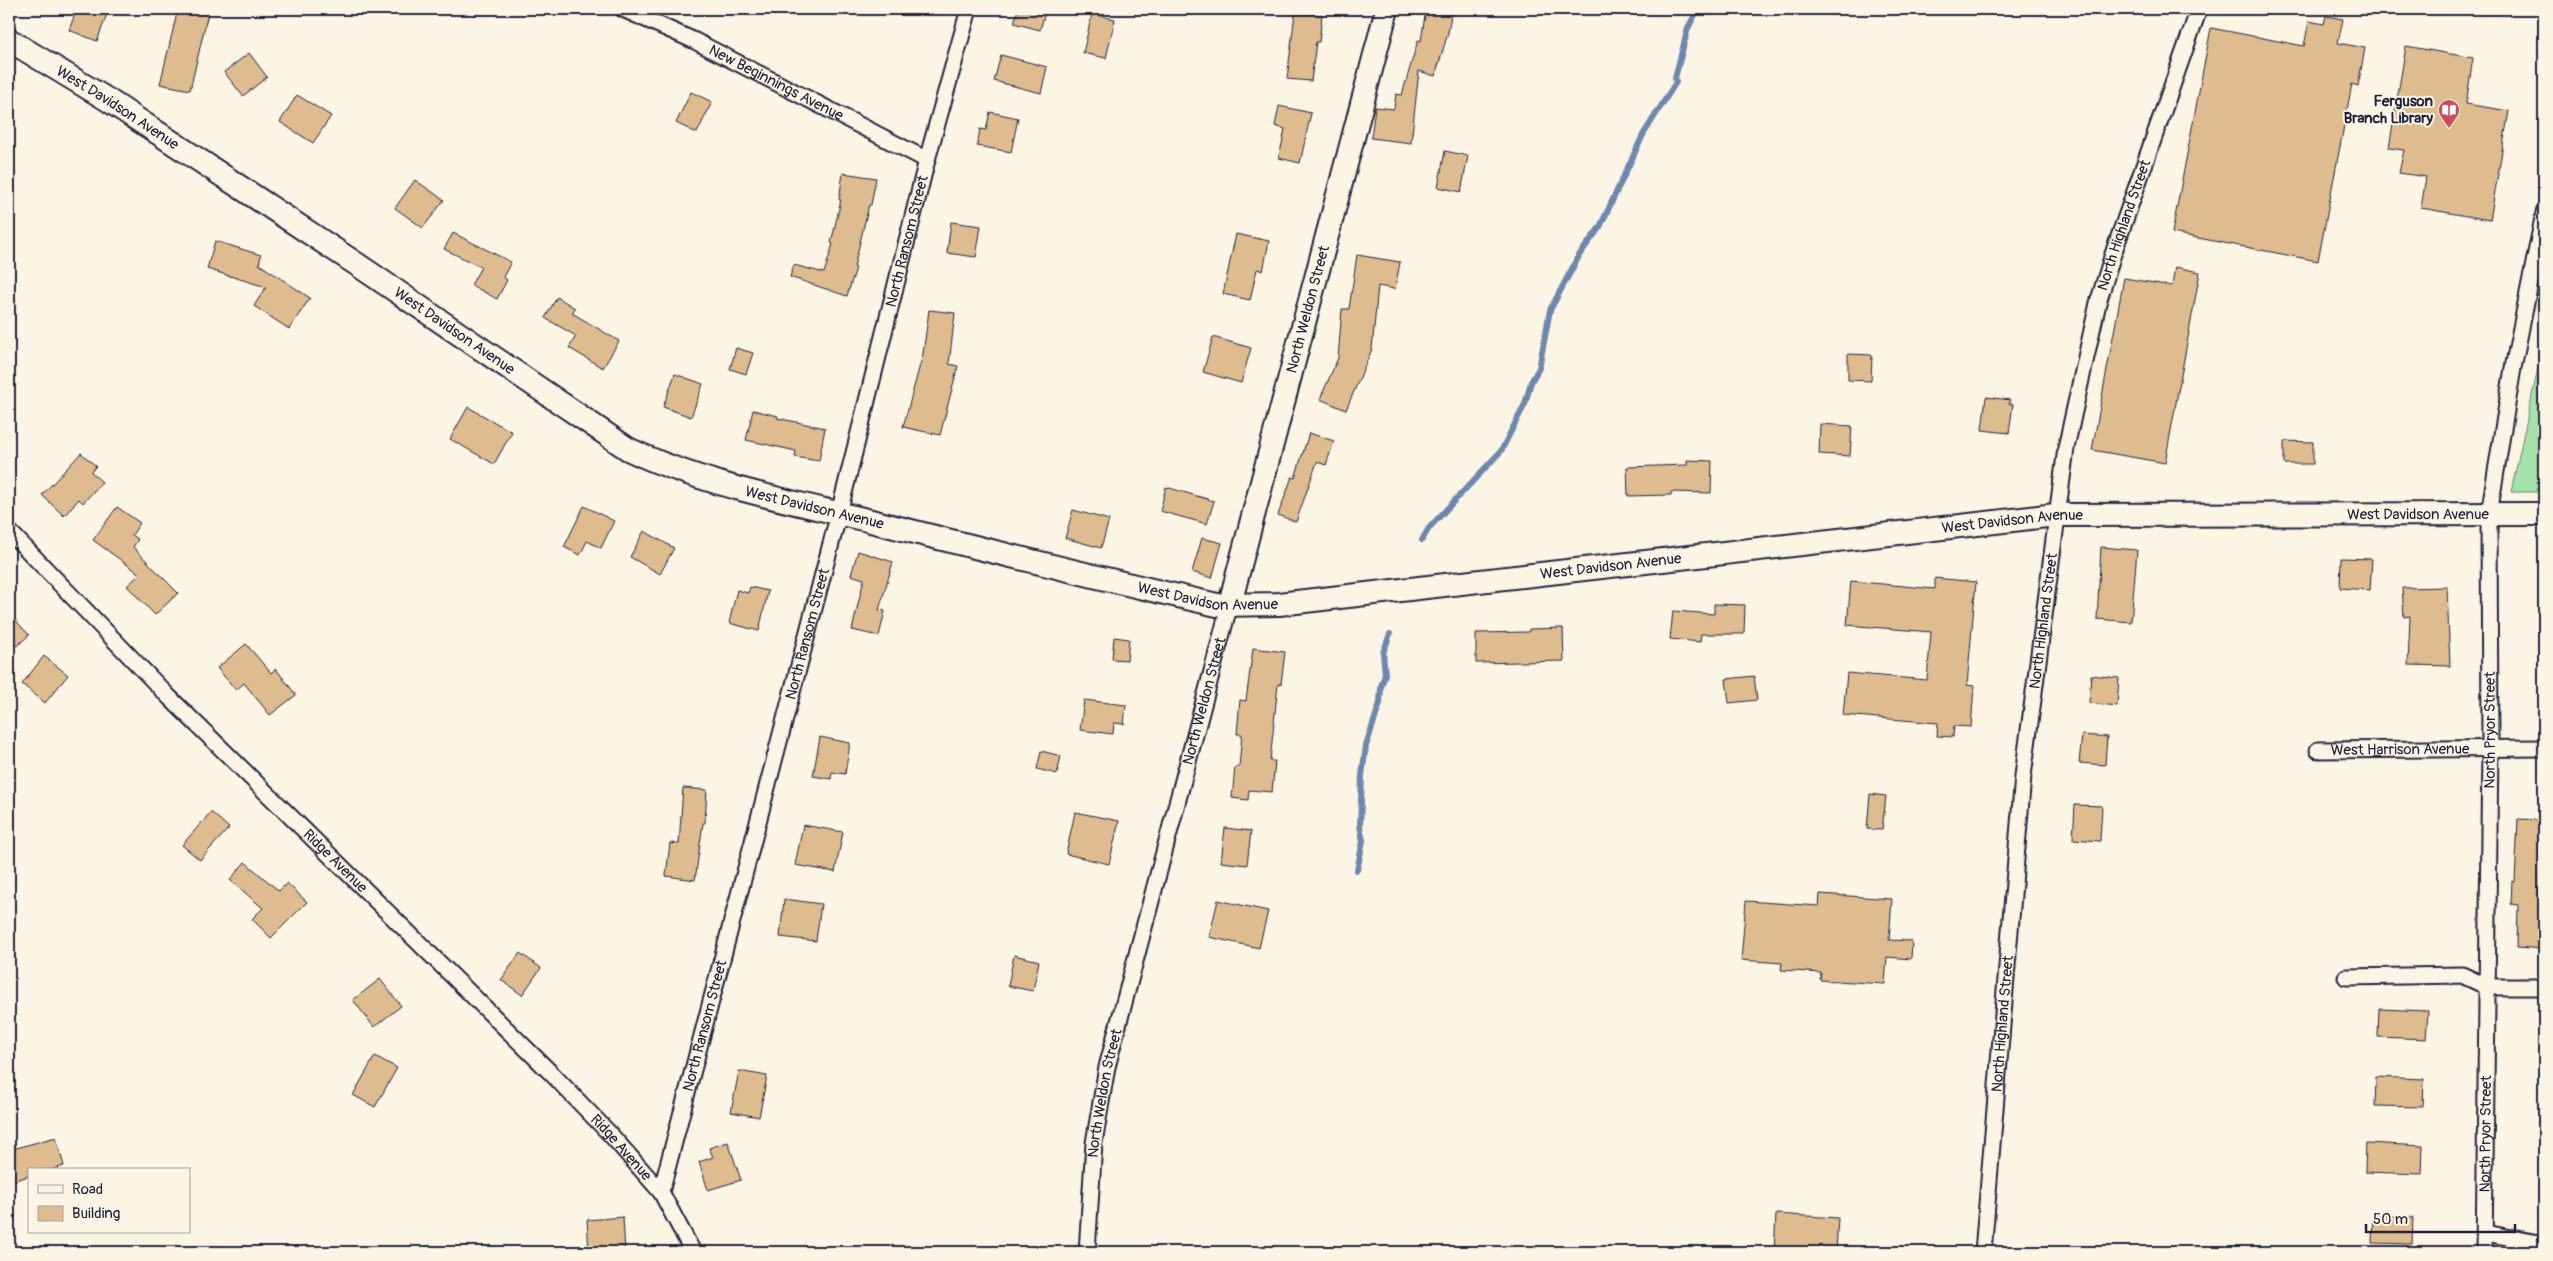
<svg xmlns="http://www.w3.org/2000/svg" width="2553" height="1261" font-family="Pangolin,sans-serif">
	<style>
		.green { fill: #a5e3aa; stroke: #648272 }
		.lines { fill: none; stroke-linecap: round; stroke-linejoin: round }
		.stream { stroke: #6d88ae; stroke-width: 6 }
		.building { fill: #debc90; stroke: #22223b }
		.street-casing { stroke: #22223b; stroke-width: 19 }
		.secondary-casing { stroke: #22223b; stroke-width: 26 }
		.street { stroke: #fcf5e5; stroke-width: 15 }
		.secondary { stroke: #fcf5e5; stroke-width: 22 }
		.labels { text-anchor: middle; stroke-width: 4; stroke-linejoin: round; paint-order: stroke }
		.street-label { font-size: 15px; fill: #22223b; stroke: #fcf5e5 }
		.poi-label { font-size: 15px; font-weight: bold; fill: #22223b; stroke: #fcf5e5; text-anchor: end }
	</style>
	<rect width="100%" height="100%" fill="#fcf5e5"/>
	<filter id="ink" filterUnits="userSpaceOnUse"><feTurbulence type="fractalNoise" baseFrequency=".02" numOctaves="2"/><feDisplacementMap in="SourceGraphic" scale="10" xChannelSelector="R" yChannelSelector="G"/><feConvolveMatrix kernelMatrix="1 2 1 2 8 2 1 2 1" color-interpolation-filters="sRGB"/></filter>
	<g filter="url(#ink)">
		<!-- green -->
		<polygon class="green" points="2544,341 2544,492 2511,492"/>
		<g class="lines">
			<!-- stream -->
			<g class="stream">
				<polyline points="1422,540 1429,528 1501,451 1525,404 1531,382 1539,368 1550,310 1580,254 1600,227 1643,135 1676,82 1675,78 1688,28 1698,9"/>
				<polyline points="1357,870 1363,841 1360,826 1362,775 1366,746 1380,703 1381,687 1385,674 1383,653 1390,634"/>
			</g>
		</g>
		<!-- building -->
		<g class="building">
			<polygon points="77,9 109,9 97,41 69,30"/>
			<polygon points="178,9 209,9 190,90 160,84"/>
			<polygon points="1018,9 1046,9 1040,30 1014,23"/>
			<polygon points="1426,9 1452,9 1448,33 1435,76 1419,71 1411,143 1371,138 1375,107 1394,109 1396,94 1402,95 1418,40 1421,41"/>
			<polygon points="1295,13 1322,15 1319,42 1316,42 1311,81 1287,79"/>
			<polygon points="1092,14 1115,19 1106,58 1083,53"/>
			<polygon points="2326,16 2343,19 2338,43 2365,48 2358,86 2352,84 2318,261 2172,233 2211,28 2304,46 2309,21 2324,24"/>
			<polygon points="2406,46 2473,58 2466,104 2509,111 2490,220 2421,208 2426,177 2399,173 2404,150 2389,148"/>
			<polygon points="249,53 267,77 243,96 224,72"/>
			<polygon points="1001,55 1047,67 1041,93 994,81"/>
			<polygon points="691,92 712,102 697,133 676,123"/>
			<polygon points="297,95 331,116 313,143 280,122"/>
			<polygon points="1279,106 1311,113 1300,163 1279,158 1285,129 1275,126"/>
			<polygon points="990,112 1018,118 1011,152 977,146 980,129 986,130"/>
			<polygon points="1445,151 1468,156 1461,192 1438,187"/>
			<polygon points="843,173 876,178 871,205 869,205 854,267 856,268 847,296 790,277 794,265 824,273 833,244 831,243 841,200 839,200"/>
			<polygon points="415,180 444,200 423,228 395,208"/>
			<polygon points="951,222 981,226 976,257 947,253"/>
			<polygon points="453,233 511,262 503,277 507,280 497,299 471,285 481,267 444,249"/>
			<polygon points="1236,234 1269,241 1263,271 1257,269 1250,300 1223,294"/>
			<polygon points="215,241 261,255 259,264 310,298 289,329 254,306 266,287 207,269"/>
			<polygon points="1357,255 1400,262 1395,289 1378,286 1372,349 1346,410 1320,399 1338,358 1342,309 1349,309"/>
			<polygon points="2175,267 2200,272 2165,463 2092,450 2124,278 2172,286"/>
			<polygon points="557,297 575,308 572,313 619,341 603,368 569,348 576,336 545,318"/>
			<polygon points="929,310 955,313 949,364 958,366 940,435 903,427 923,354"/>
			<polygon points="1213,337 1251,348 1241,383 1203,372"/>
			<polygon points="736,348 753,353 746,374 730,369"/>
			<polygon points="1848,354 1872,355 1871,381 1848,380"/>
			<polygon points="675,374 703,384 691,417 663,407"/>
			<polygon points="1986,397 2010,400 2009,404 2013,404 2009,433 1982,430"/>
			<polygon points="468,407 512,432 494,464 450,439"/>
			<polygon points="753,410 778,416 777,418 825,428 819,461 795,457 796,451 746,440"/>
			<polygon points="1820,424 1852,426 1850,456 1819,454"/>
			<polygon points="1309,433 1334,441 1326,465 1317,462 1296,522 1278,515 1292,477 1295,478"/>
			<polygon points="2284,441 2313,442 2313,464 2284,464"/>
			<polygon points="81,453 96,466 91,472 102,482 83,503 79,499 64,516 42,495"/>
			<polygon points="1687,460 1712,461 1711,493 1671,492 1671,495 1628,496 1627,467 1687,465"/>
			<polygon points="1166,487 1214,501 1207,524 1160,511"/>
			<polygon points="584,506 614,521 601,548 587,541 580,555 564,547"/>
			<polygon points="117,507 140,523 132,535 138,539 133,547 178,593 155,615 127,586 140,574 93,540"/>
			<polygon points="1073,510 1109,520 1101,548 1065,538"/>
			<polygon points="644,531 674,548 660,574 630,557"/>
			<polygon points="1202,538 1222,543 1212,578 1192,572"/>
			<polygon points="2101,547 2137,550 2131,622 2097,619"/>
			<polygon points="858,551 893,562 879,610 885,611 879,636 852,630 864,579 851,575"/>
			<polygon points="2341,558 2372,559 2370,590 2340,588"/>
			<polygon points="1935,578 1976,582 1967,685 1974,686 1971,727 1954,726 1953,737 1937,736 1938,723 1843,715 1847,673 1927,680 1931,632 1847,625 1851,581 1935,589"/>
			<polygon points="750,587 768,591 759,631 729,623 737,590 748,593"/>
			<polygon points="2447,587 2450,666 2408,665 2410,616 2404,617 2402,588"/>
			<polygon points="1714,604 1745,605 1744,634 1701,634 1700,642 1670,639 1673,611 1714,614"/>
			<polygon points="9,613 29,635 17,646 9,637"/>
			<polygon points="1563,628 1564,661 1476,663 1476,633 1529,632 1529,629"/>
			<polygon points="1114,637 1129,639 1127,660 1112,659"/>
			<polygon points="246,644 271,673 276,669 296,695 270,715 244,683 236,690 217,668"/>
			<polygon points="1253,648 1285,652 1281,684 1278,684 1270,761 1275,761 1272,792 1249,790 1248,800 1232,798 1235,767 1239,767 1242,734 1237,734 1240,700 1246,701"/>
			<polygon points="44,656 68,675 45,703 22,684"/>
			<polygon points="2091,675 2119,678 2117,706 2089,703"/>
			<polygon points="1754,676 1757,700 1729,703 1726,679"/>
			<polygon points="1084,700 1126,705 1124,724 1114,723 1113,734 1080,730"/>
			<polygon points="2082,735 2107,737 2105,765 2079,763"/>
			<polygon points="820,737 850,743 845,774 832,772 831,779 813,776"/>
			<polygon points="1041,751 1061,756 1057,774 1037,769"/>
			<polygon points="683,788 707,790 705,823 703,823 695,880 666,876 670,843 679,844"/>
			<polygon points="1870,794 1886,796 1882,830 1867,829"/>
			<polygon points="2075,805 2102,806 2100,841 2073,839"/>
			<polygon points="211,812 229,828 200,860 182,845"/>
			<polygon points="1075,812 1119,821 1109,864 1066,854"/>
			<polygon points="2518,819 2544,820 2544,949 2517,947 2518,905 2511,904 2512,881 2515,882"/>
			<polygon points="803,825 843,832 835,872 795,865"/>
			<polygon points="1225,828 1251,831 1247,865 1221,862"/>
			<polygon points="245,862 279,891 287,883 307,902 271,938 252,919 263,908 230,880"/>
			<polygon points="1820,894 1892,899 1889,940 1912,941 1911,959 1887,957 1885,984 1820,980 1821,973 1781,970 1782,963 1741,960 1746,901 1819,906"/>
			<polygon points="784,899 821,904 816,941 780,937"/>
			<polygon points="1218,900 1268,911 1259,948 1209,937"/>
			<polygon points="520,953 541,968 522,995 501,980"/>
			<polygon points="1014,955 1039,961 1033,991 1008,986"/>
			<polygon points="380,979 401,1006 374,1027 353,1000"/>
			<polygon points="2379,1009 2428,1011 2426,1039 2378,1037"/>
			<polygon points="375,1056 397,1068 375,1107 353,1095"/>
			<polygon points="739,1071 767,1076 759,1117 731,1112"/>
			<polygon points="2376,1077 2424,1079 2423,1107 2375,1106"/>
			<polygon points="56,1137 64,1166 51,1170 29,1170 29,1176 12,1181 9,1171 9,1150"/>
			<polygon points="728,1142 741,1180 708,1190 699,1162 713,1157 709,1148"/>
			<polygon points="2366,1143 2423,1146 2422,1174 2365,1172"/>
			<polygon points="1776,1214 1838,1218 1836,1252 1774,1252"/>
			<polygon points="2373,1215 2413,1217 2412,1244 2372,1243"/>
			<polygon points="623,1217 625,1252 589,1252 587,1220"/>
		</g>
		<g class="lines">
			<!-- street casing -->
			<g class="street-casing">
				<g id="street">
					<path id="s1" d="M 623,9 L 695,41 L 927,160"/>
					<path id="s2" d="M 9,531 L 169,697 L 552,1074 L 610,1134 L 661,1192"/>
					<path id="s3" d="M 2318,750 L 2544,748"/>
					<polyline points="2346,977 2462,975 2488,987 2544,987"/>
					<polyline points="2485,1233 2544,1244"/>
					<path id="s4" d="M 693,1252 L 661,1192 L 839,513 L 927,160 L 969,9"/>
					<path id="s5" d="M 1087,1252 L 1094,1143 L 1107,1067 L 1229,607"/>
					<path id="s6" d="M 1983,1252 L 2023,776 L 2066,448 L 2098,303 L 2113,254 L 2199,9"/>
					<path id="s7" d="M 2484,1252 L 2490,749 L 2489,514 L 2513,368 L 2544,213"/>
				</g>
			</g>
			<!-- secondary casing -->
			<g class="secondary-casing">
				<g id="secondary">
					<path id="s8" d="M 9,40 L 108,100 L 358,265 L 628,449 C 704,485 789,501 871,521 C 986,550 1101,579 1217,605 L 1279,604 L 2056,515 L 2544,514"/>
					<path id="s9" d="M 1229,607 L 1387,9"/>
				</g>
			</g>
			<!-- street -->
			<use href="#street" class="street"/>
			<!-- secondary -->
			<use href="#secondary" class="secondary"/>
		</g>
	</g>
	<!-- icons -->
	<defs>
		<g id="library-pin" transform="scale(1.125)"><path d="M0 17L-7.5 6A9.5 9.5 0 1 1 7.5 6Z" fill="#d1495b" stroke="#fcf5e5"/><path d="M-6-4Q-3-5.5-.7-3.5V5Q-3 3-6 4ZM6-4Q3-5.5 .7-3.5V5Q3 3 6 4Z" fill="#fff"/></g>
	</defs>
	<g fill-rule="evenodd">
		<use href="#library-pin" x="2449" y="110"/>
	</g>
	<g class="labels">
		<!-- street labels -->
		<g class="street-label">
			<text dy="5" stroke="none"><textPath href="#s1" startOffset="170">New Beginnings Avenue</textPath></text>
			<text dy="5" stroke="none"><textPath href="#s8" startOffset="128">West Davidson Avenue</textPath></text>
			<text dy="5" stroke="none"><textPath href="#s6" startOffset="1039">North Highland Street</textPath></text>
			<text dy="5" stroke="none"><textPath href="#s4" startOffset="1050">North Ransom Street</textPath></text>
			<text dy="5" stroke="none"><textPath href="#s9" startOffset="308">North Weldon Street</textPath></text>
			<text dy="5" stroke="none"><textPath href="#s8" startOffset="532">West Davidson Avenue</textPath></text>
			<text dy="5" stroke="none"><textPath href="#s8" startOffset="938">West Davidson Avenue</textPath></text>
			<text dy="5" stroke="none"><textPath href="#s8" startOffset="2558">West Davidson Avenue</textPath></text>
			<text dy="5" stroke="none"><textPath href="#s8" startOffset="2152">West Davidson Avenue</textPath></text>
			<text dy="5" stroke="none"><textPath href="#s8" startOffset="1748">West Davidson Avenue</textPath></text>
			<text dy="5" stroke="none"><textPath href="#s8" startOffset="1342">West Davidson Avenue</textPath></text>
			<text dy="5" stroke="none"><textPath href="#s6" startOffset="634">North Highland Street</textPath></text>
			<text dy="5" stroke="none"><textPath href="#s4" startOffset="645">North Ransom Street</textPath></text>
			<text dy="5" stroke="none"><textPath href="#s5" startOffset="565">North Weldon Street</textPath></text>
			<text dy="5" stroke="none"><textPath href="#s7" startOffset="522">North Pryor Street</textPath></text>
			<text dy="5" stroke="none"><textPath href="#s3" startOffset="82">West Harrison Avenue</textPath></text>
			<text dy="5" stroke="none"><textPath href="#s2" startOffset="464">Ridge Avenue</textPath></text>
			<text dy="5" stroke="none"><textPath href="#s6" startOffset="229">North Highland Street</textPath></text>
			<text dy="5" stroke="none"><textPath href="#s4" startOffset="240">North Ransom Street</textPath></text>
			<text dy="5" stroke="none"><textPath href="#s5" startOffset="160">North Weldon Street</textPath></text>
			<text dy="5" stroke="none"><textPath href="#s7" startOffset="118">North Pryor Street</textPath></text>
			<text dy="5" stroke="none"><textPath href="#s2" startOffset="869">Ridge Avenue</textPath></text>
		</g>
		<!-- poi labels -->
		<g class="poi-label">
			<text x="2433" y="106">Ferguson<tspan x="2433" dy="17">Branch Library</tspan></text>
		</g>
	</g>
	<!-- margin -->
	<rect width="2553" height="1261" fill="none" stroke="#fcf5e5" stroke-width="30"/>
	<rect x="15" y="15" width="2523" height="1231" fill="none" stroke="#22223b" stroke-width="2" filter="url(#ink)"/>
	<!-- legend -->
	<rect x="28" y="1168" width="162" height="65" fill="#fcf5e5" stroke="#a5a1a1"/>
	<rect x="38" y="1185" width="25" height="8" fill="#fcf5e5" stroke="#a5a1a1"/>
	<text x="72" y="1194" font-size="15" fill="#22223b">Road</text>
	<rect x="38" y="1206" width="25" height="15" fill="#debc90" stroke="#a5a1a1"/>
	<text x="72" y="1218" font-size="15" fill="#22223b">Building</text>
	<!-- scale -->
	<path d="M2366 1224v8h149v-8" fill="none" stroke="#22223b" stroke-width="2.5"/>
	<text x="2373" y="1224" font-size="15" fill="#22223b" stroke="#fcf5e5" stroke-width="4" paint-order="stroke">50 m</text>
</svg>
